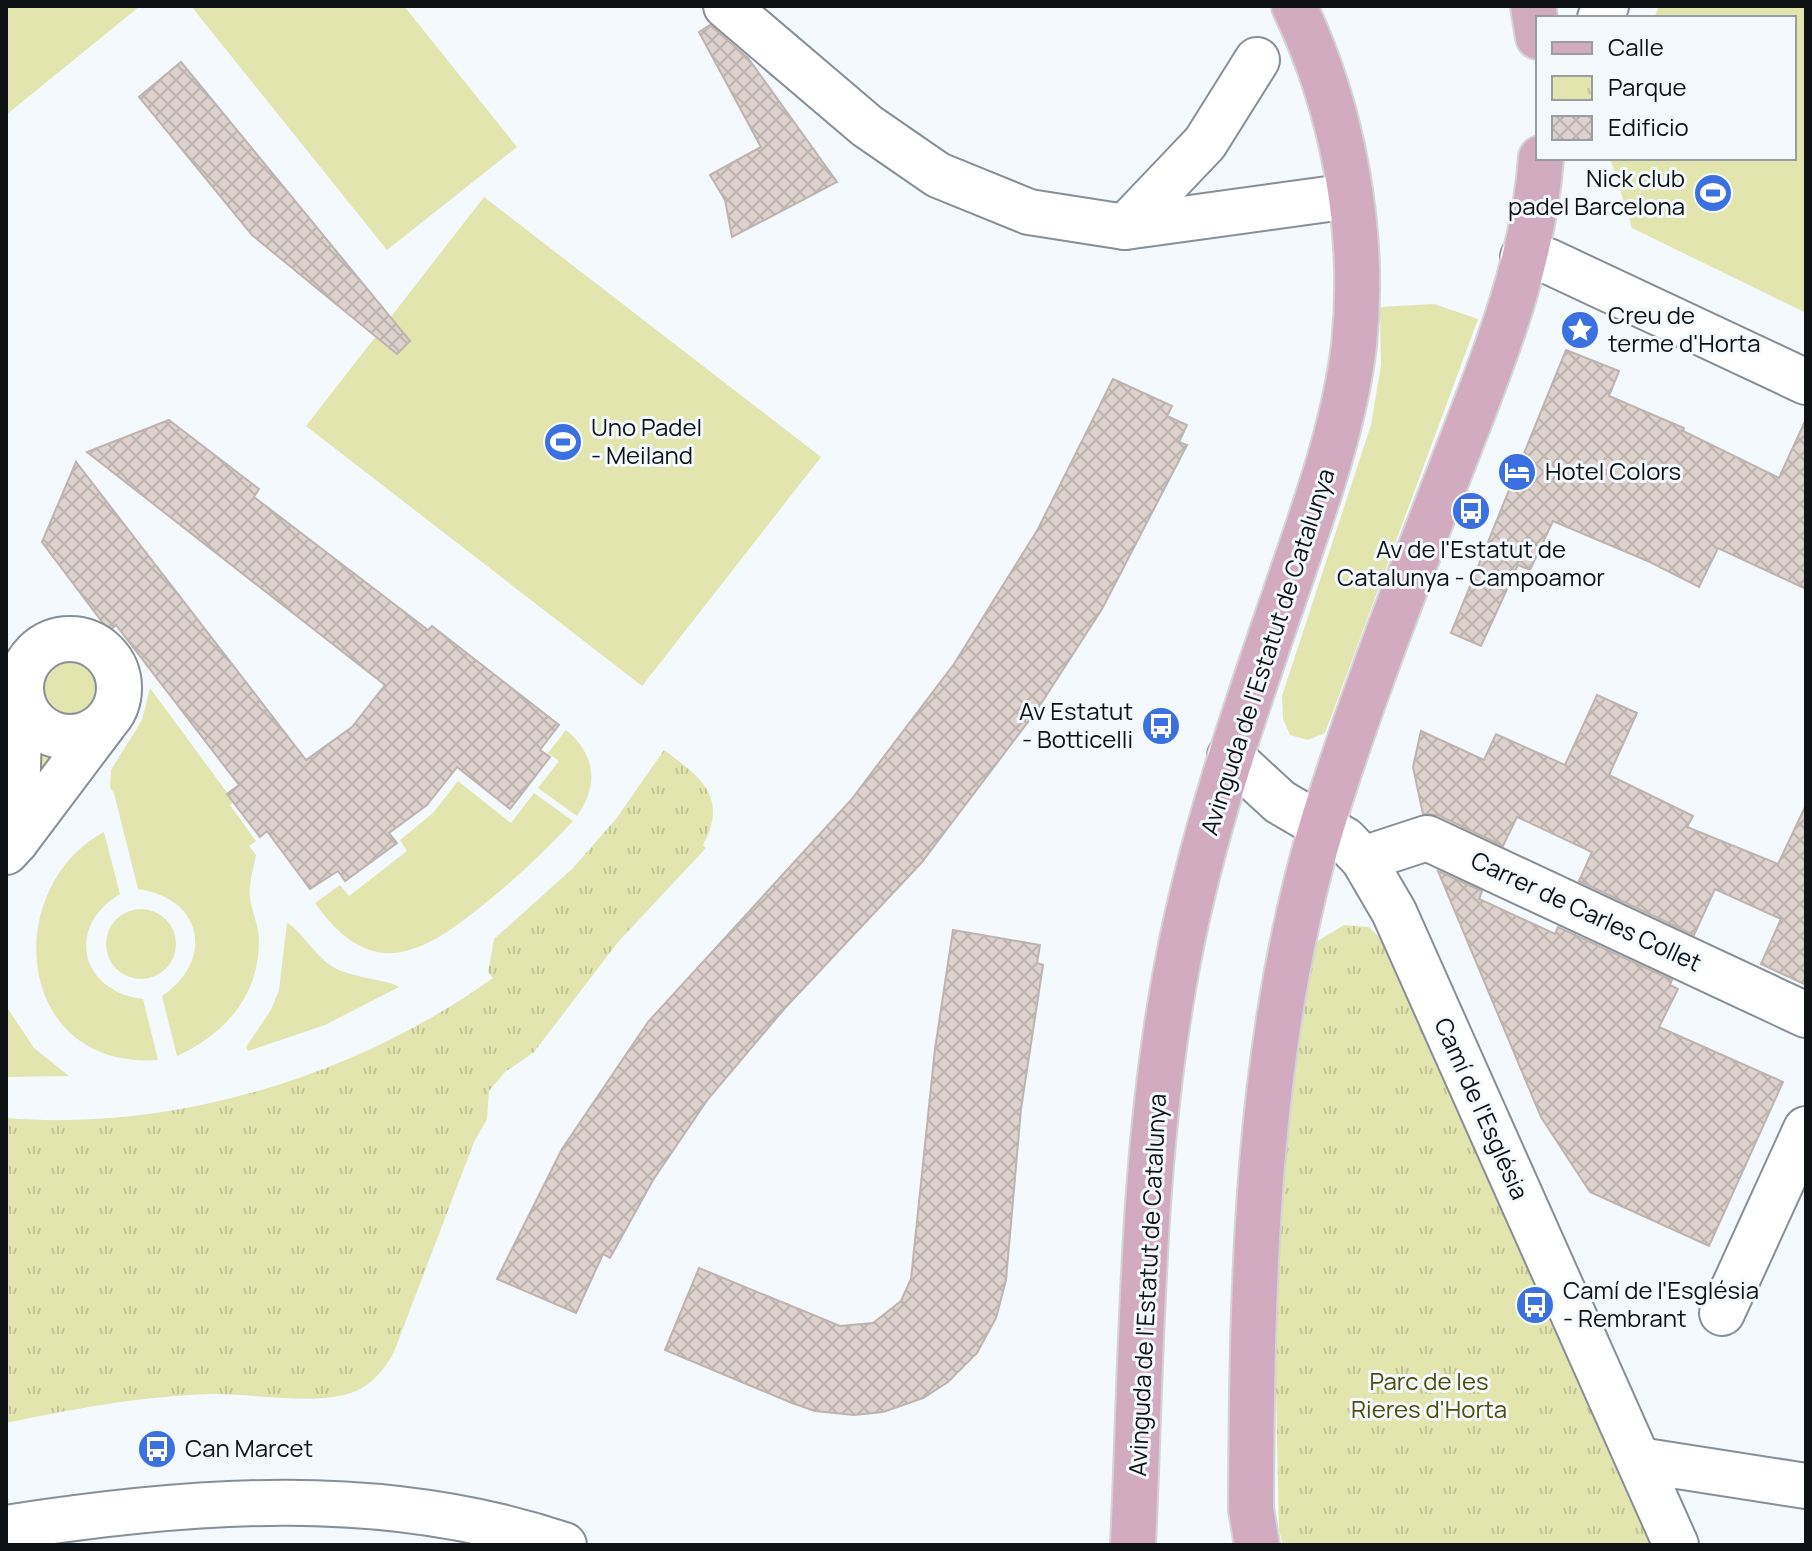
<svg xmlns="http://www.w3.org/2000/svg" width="1812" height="1551" font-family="Manrope,sans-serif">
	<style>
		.grass { fill: #e2e5ad }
		.park { fill: url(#park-tufts) }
		.building { fill: url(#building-cross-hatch); stroke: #beb3ae; stroke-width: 2 }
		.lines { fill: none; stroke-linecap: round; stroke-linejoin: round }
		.minor-casing { stroke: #878f96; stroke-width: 48 }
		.major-casing { stroke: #d4d4d5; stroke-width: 48 }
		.minor { stroke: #fff; stroke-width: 44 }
		.major { stroke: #d2abc1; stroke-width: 44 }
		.labels { text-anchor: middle; stroke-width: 6; stroke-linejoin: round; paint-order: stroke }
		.poi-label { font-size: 24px; fill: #0f1214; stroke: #f4f9fe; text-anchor: start }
		.street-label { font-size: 24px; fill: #0f1214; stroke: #f4f9fe }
		.park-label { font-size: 24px; fill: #4d4d08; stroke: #f4f9fe }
	</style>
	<defs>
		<pattern id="park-tufts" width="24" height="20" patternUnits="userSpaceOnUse" patternTransform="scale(2)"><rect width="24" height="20" fill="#e2e5ad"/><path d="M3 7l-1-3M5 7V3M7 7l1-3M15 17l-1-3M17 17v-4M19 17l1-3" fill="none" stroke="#c1c394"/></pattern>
		<pattern id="building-cross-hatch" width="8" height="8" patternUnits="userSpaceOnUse" patternTransform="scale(2)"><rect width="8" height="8" fill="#ddd2cd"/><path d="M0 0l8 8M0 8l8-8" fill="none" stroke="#bcb3af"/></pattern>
	</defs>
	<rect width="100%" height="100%" fill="#f4f9fe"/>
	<!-- grass -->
	<g class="grass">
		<polygon points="6,6 140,6 6,115"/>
		<polygon points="191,6 404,6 517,147 387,250"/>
		<polygon points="1659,6 1806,6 1806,313 1632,228 1610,158 1794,158 1794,18 1654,18"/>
		<polygon points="484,197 821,457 642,686 306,426"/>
		<polygon points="1434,304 1478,319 1325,733 1308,740 1290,735 1283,719 1282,696 1371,425 1381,365 1380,307"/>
		<circle cx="73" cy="689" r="34"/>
		<path d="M 150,688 L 234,802 L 230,805 L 256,841 L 249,846 L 256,855 C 254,868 248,885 250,898 C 252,913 259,925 259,941 C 259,996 225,1034 177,1056 L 162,996 C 215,960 203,898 138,889 L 114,793 L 110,788 L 111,770 L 142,720 Z"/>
		<path d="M 566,730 C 596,755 599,785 577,816 L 538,788 L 559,761 L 548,753 Z"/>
		<polygon points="41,738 59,748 36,798"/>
		<path d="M 458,781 L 511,823 L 534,793 L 573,821 C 545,851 516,879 483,905 C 420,956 371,982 315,903 L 340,885 L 349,896 L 407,851 L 400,840 L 433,813 Z"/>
		<path d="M 104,832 L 120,894 C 65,927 80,991 143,999 L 158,1060 C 14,1070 0,888 104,832 Z"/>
		<circle cx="141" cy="944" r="35"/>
		<path d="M 287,923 C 300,929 315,956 333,967 C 351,978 390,980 399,987 L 325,1025 L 248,1051 L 246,1047 L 271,1010 L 279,990 Z"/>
		<polygon points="6,1006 34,1048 69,1076 6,1077"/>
	</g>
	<!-- park -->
	<g class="park">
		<path d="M 664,750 C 700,777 729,796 703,845 L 706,848 L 618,942 L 534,1052 L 505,1072 L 489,1091 L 487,1119 L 474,1142 L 394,1352 C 385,1368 374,1383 356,1391 C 319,1407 252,1393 211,1394 C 143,1396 72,1409 6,1423 L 6,1118 C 175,1132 356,1076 493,978 L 488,972 L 494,939 L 572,869 L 616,819 Z"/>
		<polygon points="1344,925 1369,927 1392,951 1659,1545 1283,1545 1279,1530 1273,1248 1307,966 1316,942"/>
	</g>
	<!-- building -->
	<g class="building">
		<polygon points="710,25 748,58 837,182 732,237 725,200 710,175 761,147 699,32"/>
		<polygon points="181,62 410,341 397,354 252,235 139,97"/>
		<polygon points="1566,350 1619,371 1609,396 1684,428 1683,431 1779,478 1806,419 1806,589 1718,548 1699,587 1650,562 1553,521 1530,570 1518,565 1481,646 1451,633"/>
		<polygon points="1113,379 1172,406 1167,416 1187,425 1179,442 1187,445 1102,609 1037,710 922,862 785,1008 708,1099 653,1180 610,1258 603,1254 576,1313 497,1279 562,1149 648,1022 851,800 954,664 1038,529"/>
		<polygon points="169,420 259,489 254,497 428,630 432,626 559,725 540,750 550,757 510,809 457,767 427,805 389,833 397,843 345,881 338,871 310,889 267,831 260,837 227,794 239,785 116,625 109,631 42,542 76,462 306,760 352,727 385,685 87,452"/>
		<polygon points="1597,695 1637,713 1609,775 1693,816 1687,827 1778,864 1806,805 1806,985 1761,964 1781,919 1715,889 1694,935 1579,881 1592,852 1517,817 1503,846 1438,815 1423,814 1413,767 1421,731 1484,760 1496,734 1565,765"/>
		<polygon points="1438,871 1482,891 1479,899 1555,934 1558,927 1672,980 1670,985 1678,989 1659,1027 1783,1082 1709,1246 1590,1192 1541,1117"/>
		<polygon points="953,930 1040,945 1037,963 1043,965 1021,1109 1006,1280 996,1318 977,1353 948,1382 923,1398 883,1412 854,1415 815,1411 792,1403 665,1350 699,1268 840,1326 873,1323 901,1301 911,1279 935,1049"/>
	</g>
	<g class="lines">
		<!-- minor casing -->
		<g class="minor-casing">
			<g id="minor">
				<polyline points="726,6 867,126 938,175 1029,212 1125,227 1350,196"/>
				<polyline points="1600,18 1606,6"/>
				<polyline points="1125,227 1205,143 1257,60"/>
				<polyline points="1523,257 1548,261 1806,382"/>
				<circle cx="70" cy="688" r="49"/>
				<polyline points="1230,756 1280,802 1345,840 1363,859 1394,912 1676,1545"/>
				<polyline points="16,841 104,724"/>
				<polyline points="6,852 16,841 20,693"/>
				<polyline points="1363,859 1427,838 1806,1015"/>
				<polyline points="1722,1313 1806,1129"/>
				<polyline points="1639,1460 1806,1486"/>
				<path d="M 6,1528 C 192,1499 383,1484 564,1545"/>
			</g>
		</g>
		<!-- major casing -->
		<g class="major-casing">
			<g id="major">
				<polyline points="1533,6 1538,37"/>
				<path d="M 1133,1545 C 1142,1351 1141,1153 1178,961 C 1202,834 1245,711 1287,589 C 1314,509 1344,429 1354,345 C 1366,232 1343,108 1294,6"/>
				<path d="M 1257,1545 L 1251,1509 C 1252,1280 1256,1043 1323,822 C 1360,702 1407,584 1452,466 C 1491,366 1533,266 1541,158"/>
			</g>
		</g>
		<!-- minor -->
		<use href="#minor" class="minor"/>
		<!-- major -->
		<use href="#major" class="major"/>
	</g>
	<!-- icons -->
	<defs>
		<g id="stadium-disc" transform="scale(2)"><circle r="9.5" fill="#3b70e0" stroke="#f4f9fe"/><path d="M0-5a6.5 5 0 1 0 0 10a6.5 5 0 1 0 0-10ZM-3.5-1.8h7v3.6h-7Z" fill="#fff"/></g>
		<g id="sight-disc" transform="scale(2)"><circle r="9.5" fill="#3b70e0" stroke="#f4f9fe"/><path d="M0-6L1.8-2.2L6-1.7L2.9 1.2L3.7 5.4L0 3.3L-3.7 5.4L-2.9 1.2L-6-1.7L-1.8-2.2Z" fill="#fff"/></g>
		<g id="hotel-disc" transform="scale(2)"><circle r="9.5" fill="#3b70e0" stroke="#f4f9fe"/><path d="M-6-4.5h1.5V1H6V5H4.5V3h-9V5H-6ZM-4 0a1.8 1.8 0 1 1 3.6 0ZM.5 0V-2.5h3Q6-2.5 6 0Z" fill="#fff"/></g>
		<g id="bus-disc" transform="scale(2)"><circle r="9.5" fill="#3b70e0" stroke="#f4f9fe"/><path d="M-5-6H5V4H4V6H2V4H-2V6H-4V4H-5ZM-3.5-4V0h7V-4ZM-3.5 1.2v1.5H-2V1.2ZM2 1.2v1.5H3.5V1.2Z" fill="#fff"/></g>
	</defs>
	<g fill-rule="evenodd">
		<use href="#stadium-disc" x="1713" y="193"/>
		<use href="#sight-disc" x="1580" y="330"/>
		<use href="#stadium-disc" x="563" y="442"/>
		<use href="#hotel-disc" x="1517" y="472"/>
		<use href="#bus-disc" x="1471" y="511"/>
		<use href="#bus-disc" x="1161" y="726"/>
		<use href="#bus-disc" x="1535" y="1305"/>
		<use href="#bus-disc" x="157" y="1449"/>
	</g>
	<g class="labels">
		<!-- poi labels -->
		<g class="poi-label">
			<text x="1685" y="187" text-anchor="end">Nick club<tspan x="1685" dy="28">padel Barcelona</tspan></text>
			<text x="1608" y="324">Creu de<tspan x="1608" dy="28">terme d'Horta</tspan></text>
			<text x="591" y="436">Uno Padel<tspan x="591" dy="28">- Meiland</tspan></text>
			<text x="1545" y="480">Hotel Colors</text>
			<text x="1471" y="558" text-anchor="middle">Av de l'Estatut de<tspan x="1471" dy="28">Catalunya - Campoamor</tspan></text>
			<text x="1133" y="720" text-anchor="end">Av Estatut<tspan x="1133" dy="28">- Botticelli</tspan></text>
			<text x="1563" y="1299">Camí de l'Església<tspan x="1563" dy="28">- Rembrant</tspan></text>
			<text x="185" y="1457">Can Marcet</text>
		</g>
		<!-- street labels -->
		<g class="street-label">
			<text transform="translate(1268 652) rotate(-72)" y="8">Avinguda de l'Estatut de Catalunya</text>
			<text transform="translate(1586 912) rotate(25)" y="8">Carrer de Carles Collet</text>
			<text transform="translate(1481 1109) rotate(66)" y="8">Camí de l'Església</text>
			<text transform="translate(1148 1285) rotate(-87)" y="8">Avinguda de l'Estatut de Catalunya</text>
		</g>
		<!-- park labels -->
		<g class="park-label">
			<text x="1429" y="1390">Parc de les<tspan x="1429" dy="28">Rieres d'Horta</tspan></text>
		</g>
	</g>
	<!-- border -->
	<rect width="1812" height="1551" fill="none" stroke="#0f1214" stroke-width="16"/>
	<!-- legend -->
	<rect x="1536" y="16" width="260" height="144" fill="#f4f9fe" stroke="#989da0" stroke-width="2"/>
	<rect x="1552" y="42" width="40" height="12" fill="#d2abc1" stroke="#989da0" stroke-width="2"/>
	<text x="1608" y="56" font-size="24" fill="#0f1214">Calle</text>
	<rect x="1552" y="76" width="40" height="24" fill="url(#park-tufts)" stroke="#989da0" stroke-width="2"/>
	<text x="1608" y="96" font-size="24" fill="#0f1214">Parque</text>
	<rect x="1552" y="116" width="40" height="24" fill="url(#building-cross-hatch)" stroke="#989da0" stroke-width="2"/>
	<text x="1608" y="136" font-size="24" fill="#0f1214">Edificio</text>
</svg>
